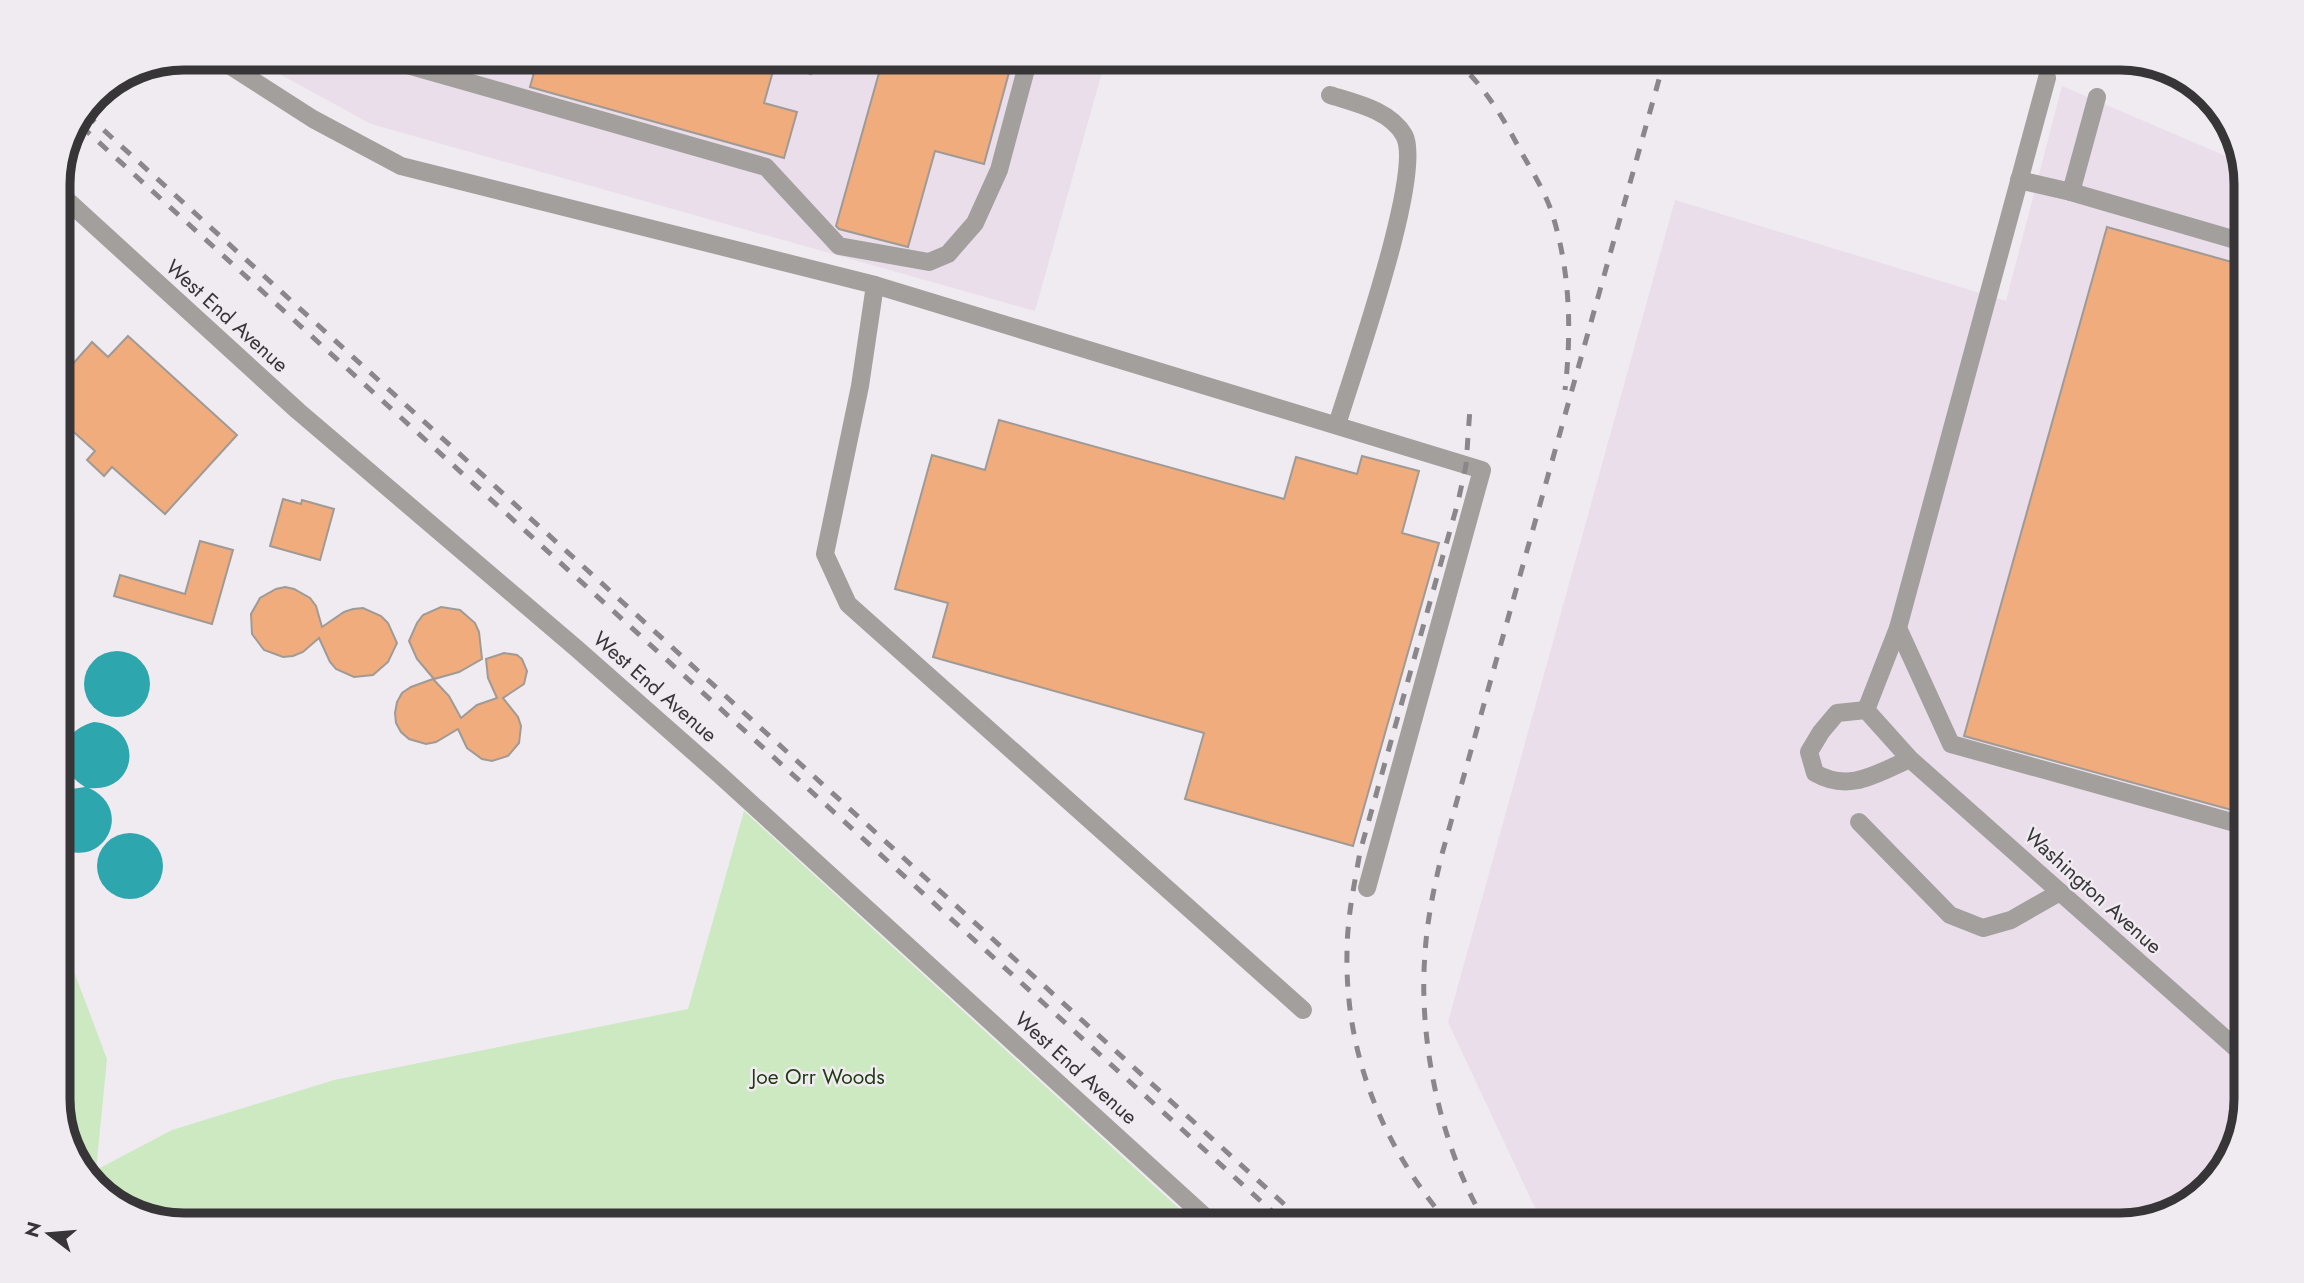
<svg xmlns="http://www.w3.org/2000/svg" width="2304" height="1283" font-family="Jost,sans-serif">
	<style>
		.built { fill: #e9deea }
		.green { fill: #cce9c2 }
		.water { fill: #2da7ad }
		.building { fill: #f0ac7c; stroke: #a09a96; stroke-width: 2 }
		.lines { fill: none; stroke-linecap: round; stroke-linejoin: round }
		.minor { stroke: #a29f9d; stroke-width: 18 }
		.rail { stroke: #8a878a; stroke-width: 5; stroke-dasharray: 12 12; stroke-linecap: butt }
		.labels { text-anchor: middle; stroke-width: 5; stroke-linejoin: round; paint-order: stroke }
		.street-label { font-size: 21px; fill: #373537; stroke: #f0ebf1 }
		.park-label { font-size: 21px; fill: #1c3b0e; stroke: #f0ebf1 }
		.rim { fill: none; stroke: #373537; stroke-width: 9 }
	</style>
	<rect width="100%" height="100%" fill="#f0ebf1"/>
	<!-- built -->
	<g class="built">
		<polygon points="250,58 1106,58 1035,311 371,124"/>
		<polygon points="2062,86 2242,163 2246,176 2246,1099 2229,1162 2183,1208 2120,1225 1543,1225 1448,1022 1675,200 2006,301"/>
	</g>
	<!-- green -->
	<polygon class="green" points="744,811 1197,1225 184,1225 121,1208 75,1162 58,1107 58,929 107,1059 96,1170 172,1130 334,1080 688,1009"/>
	<!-- water -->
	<g class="water">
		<path d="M 58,260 C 77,282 78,311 58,333 Z"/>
		<circle cx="117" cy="684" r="33"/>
		<path d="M 94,722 C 145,726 139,793 89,788 C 138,811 99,875 58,845 L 58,795 L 65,790 L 85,787 C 53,768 58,731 94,722 Z"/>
		<circle cx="130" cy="866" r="33"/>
	</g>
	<!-- building -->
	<g class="building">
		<polygon points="538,58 816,58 811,74 775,64 764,103 797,112 784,158 530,87"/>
		<polygon points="841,58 1013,58 984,164 935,151 908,247 839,229 836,226 879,73 841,62"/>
		<polygon points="2107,227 2246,266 2246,814 1964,736"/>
		<polygon points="128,336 237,435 165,514 112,467 104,476 87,460 95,451 58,418 58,381 92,342 108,357"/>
		<polygon points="999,420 1284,499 1296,457 1357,474 1362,456 1419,471 1402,533 1439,543 1353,846 1185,799 1204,733 933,657 948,603 895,589 932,455 985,470"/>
		<polygon points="283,499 301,504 302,500 334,509 320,560 270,546"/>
		<polygon points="200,541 233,550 212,624 114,596 120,575 185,594"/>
		<polygon points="285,587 294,589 310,598 316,606 322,627 344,612 353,609 363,608 381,616 388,623 397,643 388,662 373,675 354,677 336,669 330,662 319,638 303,652 293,656 283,657 264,650 252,634 251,614 260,598 276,589"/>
		<polygon points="441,607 460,610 475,623 479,632 482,659 459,672 434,679 417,659 409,641 417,623 423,615"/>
		<polygon points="504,653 517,655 522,659 527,671 524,684 503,698 518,717 521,726 519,743 508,756 492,761 482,759 467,748 458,729 436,742 426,744 409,739 401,732 396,723 395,713 397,702 402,693 411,687 433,679 449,696 461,718 477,705 497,698 488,678 486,659"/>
	</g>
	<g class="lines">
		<!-- minor -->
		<g class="minor">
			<polyline points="218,58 313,119 401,166 875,285 1482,470 1367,888"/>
			<polyline points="383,58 766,167 839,246 929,262 948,254 975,223 999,170 1029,58"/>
			<path d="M 1330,95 C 1355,103 1390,110 1404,135 C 1425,171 1351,377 1337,425"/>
			<polyline points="2019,180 2071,192 2097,97"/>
			<polyline points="58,192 298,411 576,648 720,775 1214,1225"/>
			<polyline points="2071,192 2246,243"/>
			<polyline points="875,285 860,386 825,554 848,604 1303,1010"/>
			<polyline points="1898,628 1951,744 2246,826"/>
			<polyline points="1866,710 1898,628 2047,78"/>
			<path d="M 1910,759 C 1877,773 1850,793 1815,773 L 1809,752 L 1821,732 L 1837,713 L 1866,710 L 1910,759 L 2246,1057"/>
			<polyline points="1859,822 1950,915 1983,928 2011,920 2060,892"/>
		</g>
		<!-- rail -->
		<g class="rail">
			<path d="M 1453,58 C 1481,82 1502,115 1519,148 C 1530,168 1543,188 1551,210 C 1570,268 1572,329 1565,390"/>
			<polyline points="86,114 1307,1225"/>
			<polyline points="81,126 1287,1225"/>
			<path d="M 1450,1225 C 1383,1148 1345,1055 1347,953 C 1347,919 1354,886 1360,852 L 1458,502 L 1466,465 L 1470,408"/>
			<path d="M 1487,1225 C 1441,1150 1418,1041 1425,954 C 1427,920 1434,887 1442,854 L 1665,58"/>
		</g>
	</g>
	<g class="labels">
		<!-- street labels -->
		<g class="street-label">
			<text transform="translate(227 316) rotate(42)" y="7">West End Avenue</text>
			<text transform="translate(655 687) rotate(41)" y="7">West End Avenue</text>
			<text transform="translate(2093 891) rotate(42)" y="7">Washington Avenue</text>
			<text transform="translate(1076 1068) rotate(42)" y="7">West End Avenue</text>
		</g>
		<!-- park labels -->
		<g class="park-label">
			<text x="818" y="1084">Joe Orr Woods</text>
		</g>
	</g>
	<!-- crop -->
	<path d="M0 0H2304V1283H0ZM184 70H2120A114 114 0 0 1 2234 184V1099A114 114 0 0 1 2120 1213H184A114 114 0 0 1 70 1099V184A114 114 0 0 1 184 70Z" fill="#f0ebf1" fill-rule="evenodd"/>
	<path class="rim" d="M184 70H2120A114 114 0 0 1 2234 184V1099A114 114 0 0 1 2120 1213H184A114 114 0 0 1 70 1099V184A114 114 0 0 1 184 70Z"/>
	<!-- north arrow -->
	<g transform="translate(49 1234) rotate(286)" stroke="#f0ebf1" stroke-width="5" paint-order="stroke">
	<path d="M0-5L12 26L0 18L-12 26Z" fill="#373537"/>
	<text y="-10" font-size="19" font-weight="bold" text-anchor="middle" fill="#373537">N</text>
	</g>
</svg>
